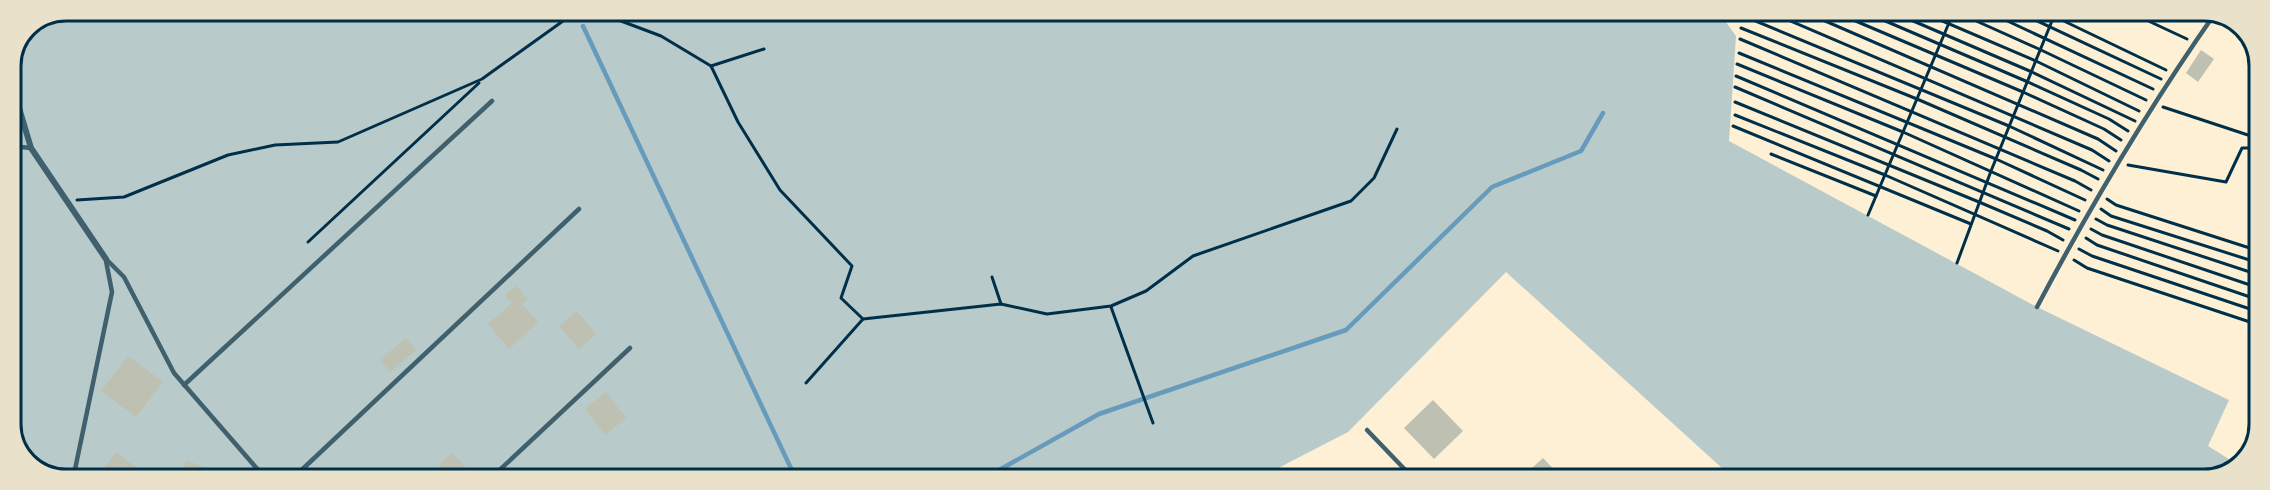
<svg xmlns="http://www.w3.org/2000/svg" width="2270" height="490" font-family="Raleway,sans-serif">
	<style>
		.green { fill: #b9caca }
		.lines { fill: none; stroke-linecap: round; stroke-linejoin: round }
		.stream { stroke: #669bbc; stroke-width: 4.5 }
		.building { fill: #bec0b2 }
		.path { stroke: #003049; stroke-width: 3 }
		.service { stroke: #3f606c; stroke-width: 4.5 }
		.minor { stroke: #3f606c; stroke-width: 6 }
		.rim { fill: none; stroke: #003049; stroke-width: 3 }
	</style>
	<rect width="100%" height="100%" fill="#fdf0d5"/>
	<!-- green -->
	<polygon class="green" points="66,11 1718,11 1736,36 1729,141 2037,307 2229,400 2208,446 2240,466 2205,479 1734,479 1506,272 1348,432 1257,479 55,478 24,461 11,431 11,65 27,26"/>
	<g class="lines">
		<!-- stream -->
		<g class="stream">
			<polyline points="583,26 796,479"/>
			<polyline points="983,479 1099,414 1346,330 1492,187 1581,151 1603,113"/>
		</g>
	</g>
	<!-- building -->
	<g class="building">
		<polygon points="2201,50 2214,59 2198,82 2186,73"/>
		<polygon points="516,286 528,299 522,304 538,322 509,349 488,324 512,303 505,295"/>
		<polygon points="577,311 596,334 579,349 559,326"/>
		<polygon points="406,338 416,350 390,372 380,360"/>
		<polygon points="128,356 163,382 136,417 101,391"/>
		<polygon points="606,392 626,418 605,435 585,409"/>
		<polygon points="1433,400 1463,431 1434,459 1404,428"/>
		<polygon points="116,452 146,475 143,479 96,479"/>
		<polygon points="452,453 465,466 451,479 439,465"/>
		<polygon points="1543,458 1563,479 1520,479"/>
		<polygon points="186,460 226,476 225,479 179,479"/>
	</g>
	<g class="lines">
		<!-- path -->
		<g class="path">
			<polyline points="1767,11 2092,150 2109,161"/>
			<polyline points="1802,11 2098,139 2116,151"/>
			<polyline points="1832,11 2023,92 2104,129 2121,140"/>
			<polyline points="1862,11 2028,82 2109,119 2128,131"/>
			<polyline points="1890,11 2032,72 2135,121"/>
			<polyline points="1919,11 2036,61 2139,111"/>
			<polyline points="1954,11 2041,50 2146,100"/>
			<polyline points="1986,11 2153,89"/>
			<polyline points="2016,11 2161,79"/>
			<polyline points="2043,11 2166,70"/>
			<polyline points="2127,11 2187,39"/>
			<polyline points="1746,17 2009,126 2103,170"/>
			<polyline points="1741,28 1917,99 2081,170 2098,179"/>
			<polyline points="1740,39 2075,181 2091,190"/>
			<polyline points="1739,53 1996,159 2085,200"/>
			<polyline points="1737,64 1903,132 2079,211"/>
			<polyline points="711,66 764,49"/>
			<polyline points="1736,76 2075,220"/>
			<polyline points="1735,87 2069,229"/>
			<polyline points="1735,102 1979,202 2047,231 2063,240"/>
			<polyline points="2255,109 2259,109"/>
			<polyline points="1735,115 1885,175 2058,251"/>
			<polyline points="1733,126 1971,224"/>
			<polyline points="1771,154 1876,196"/>
			<polyline points="2128,165 2226,182 2242,148 2249,148 2254,137 2163,107"/>
			<polyline points="2107,199 2116,205 2259,251"/>
			<polyline points="77,200 124,197 228,155 275,145 338,142 482,79 570,16 597,12 661,36 711,66 738,122 780,190 852,266 841,298 863,319 1001,304 1047,314 1111,306 1146,291 1193,256 1351,201 1374,178 1397,129"/>
			<polyline points="2101,209 2111,216 2259,263"/>
			<polyline points="1868,215 1954,11"/>
			<polyline points="2096,219 2107,225 2259,275"/>
			<polyline points="2091,229 2102,235 2259,288"/>
			<polyline points="2086,238 2097,245 2259,300"/>
			<polyline points="308,242 479,83"/>
			<polyline points="2079,249 2092,256 2259,312"/>
			<polyline points="2074,260 2087,268 2259,325"/>
			<polyline points="1957,263 1991,171 2056,11"/>
			<polyline points="992,277 1001,304"/>
			<polyline points="1111,307 1153,423"/>
			<polyline points="806,383 863,319"/>
		</g>
		<!-- service -->
		<g class="service">
			<polyline points="11,146 31,148"/>
			<polyline points="106,259 124,277 174,373 266,479"/>
			<path d="M 2037,307 C 2091,205 2150,106 2216,12"/>
			<polyline points="184,385 492,101"/>
			<polyline points="1367,430 1414,479"/>
			<polyline points="73,479 112,292 106,261"/>
			<polyline points="292,479 579,209"/>
			<polyline points="490,479 630,348"/>
		</g>
		<!-- minor -->
		<polyline class="minor" points="11,81 31,148 106,259"/>
	</g>
	<!-- crop -->
	<path d="M0 0H2270V490H0ZM66 21H2204A45 45 0 0 1 2249 66V424A45 45 0 0 1 2204 469H66A45 45 0 0 1 21 424V66A45 45 0 0 1 66 21Z" fill="#e9e1ca" fill-rule="evenodd"/>
	<path class="rim" d="M66 21H2204A45 45 0 0 1 2249 66V424A45 45 0 0 1 2204 469H66A45 45 0 0 1 21 424V66A45 45 0 0 1 66 21Z"/>
</svg>
